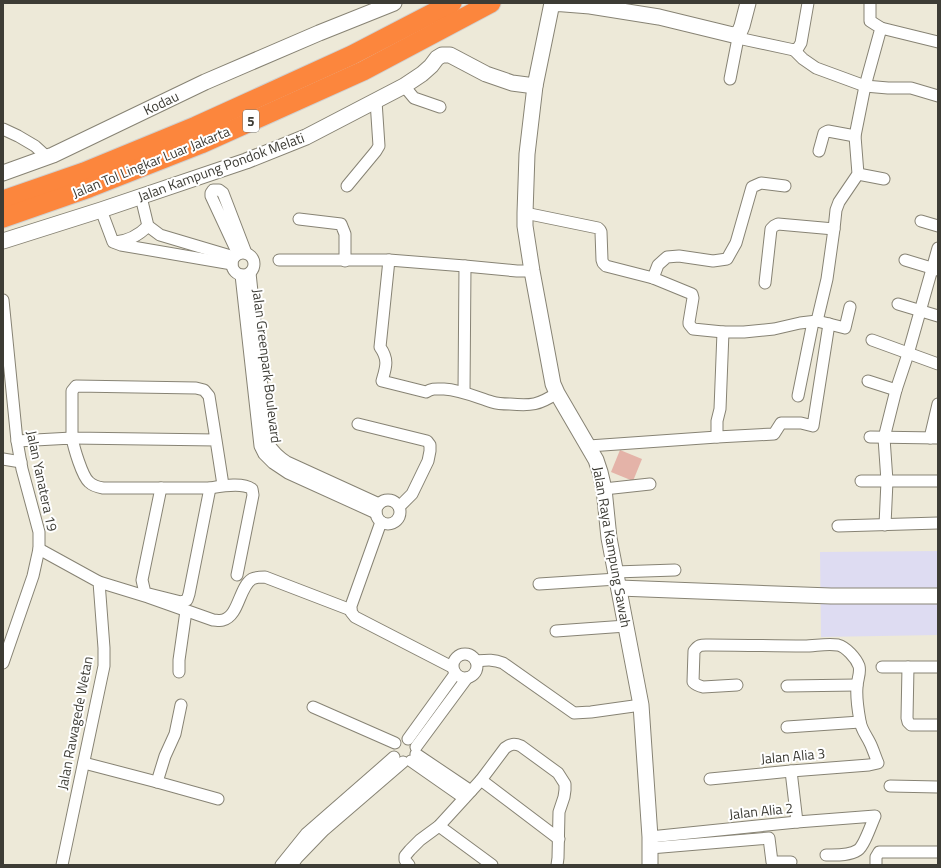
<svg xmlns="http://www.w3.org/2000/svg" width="941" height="868" font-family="'Titillium Web',sans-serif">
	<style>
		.commercial { fill: #dedcf2 }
		.building { fill: #e4b3a8 }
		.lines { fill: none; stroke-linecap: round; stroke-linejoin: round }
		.street-casing { stroke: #878374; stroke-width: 13 }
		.secondary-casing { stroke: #878374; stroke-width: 17 }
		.highway-casing { stroke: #d0d0cf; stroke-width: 21 }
		.street { stroke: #fff; stroke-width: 11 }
		.secondary { stroke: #fff; stroke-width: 15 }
		.highway { stroke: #fc863d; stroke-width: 19 }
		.labels { text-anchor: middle; stroke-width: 4; stroke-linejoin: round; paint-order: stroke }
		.shield { fill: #fff; stroke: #777672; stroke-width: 1 }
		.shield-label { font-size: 13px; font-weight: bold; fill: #3d3c35 }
		.street-label { font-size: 14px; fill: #3d3c35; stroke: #fff }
	</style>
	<rect width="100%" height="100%" fill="#ede9d8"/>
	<!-- commercial -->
	<polygon class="commercial" points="938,551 938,635 821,637 820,552"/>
	<!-- building -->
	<polygon class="building" points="620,450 642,459 633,481 611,472"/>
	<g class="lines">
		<!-- street casing -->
		<g class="street-casing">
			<g id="street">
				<polyline points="881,28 938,42"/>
				<polyline points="738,38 794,50 798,48 801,43 808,3"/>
				<polyline points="794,50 803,59 816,68 865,86 888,88 911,88 938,96"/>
				<polyline points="730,79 739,33"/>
				<polyline points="404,86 414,98 440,107"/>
				<polyline points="3,129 18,136 35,146 47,157"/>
				<polyline points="819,151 824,133 828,131 855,136"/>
				<polyline points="858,174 884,179"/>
				<polyline points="347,186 376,151 379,146 376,101"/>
				<polyline points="141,197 148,226 160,235 234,257"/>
				<polyline points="101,210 113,242 121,245 232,264"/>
				<polyline points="525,213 598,228 600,230 601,232 602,260 603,263 606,266 653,278 692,294 693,298 689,322 689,324 693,329 723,332 744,332 774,329 800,323 817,321 845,328 850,307"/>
				<polyline points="299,219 341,224 345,234 345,261"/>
				<polyline points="921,221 938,226"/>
				<path d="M 115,242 C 129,241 139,235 148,226"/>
				<circle cx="243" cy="264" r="11"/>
				<polyline points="238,254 211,196 211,193 213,190 219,190 223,193 246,253"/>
				<polyline points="279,260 389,260 465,266 517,271 532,271"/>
				<path d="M 389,260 L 380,347 C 389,360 386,367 382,381 L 426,392 C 433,388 436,389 444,389 C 461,390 476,397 492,402 C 498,404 504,404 510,404 C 531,406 539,405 557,393"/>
				<polyline points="905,260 938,270"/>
				<path d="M 250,273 L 268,443 C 273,451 279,457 287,462 L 379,504"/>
				<polyline points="241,275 260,446 264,454 273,463 288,473 376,513"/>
				<polyline points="653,278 658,265 667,257 679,256 713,261 727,259 736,243 752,187 761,183 785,186"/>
				<polyline points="765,283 771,229 774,226 778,224 834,229"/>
				<polyline points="3,300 17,441 22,469 39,532 39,549 33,576 3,663"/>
				<polyline points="898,304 938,316"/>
				<polyline points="817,321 827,279 834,229 836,210 839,202 858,174 855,136 865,86 881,28 870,21 870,3"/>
				<polyline points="872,340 938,364"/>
				<polyline points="868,381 896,390"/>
				<polyline points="464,392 465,266"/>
				<polyline points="798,396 813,322"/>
				<polyline points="358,424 427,441 430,445 430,451 428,461 412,494 399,507"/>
				<polyline points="717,437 717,421 720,409 723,332"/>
				<polyline points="870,437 938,438"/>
				<polyline points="930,438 938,404"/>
				<polyline points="216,440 209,396 204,390 196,388 76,386 72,391 72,438 216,440 223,485"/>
				<path d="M 17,441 L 72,438 C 74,448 82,476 89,482 C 93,486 97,487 103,488 L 210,488 C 222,486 242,482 252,489 L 253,495 L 237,575"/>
				<polyline points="589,446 717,437 774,434 781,423 801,423 813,426 829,324"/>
				<polyline points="3,459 21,462"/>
				<polyline points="861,481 938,481"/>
				<polyline points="161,488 142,580 145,593 181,602 187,600 189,594 210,488"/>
				<polyline points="604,489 650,484"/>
				<circle cx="388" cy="512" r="12"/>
				<polyline points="381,522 351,606 351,612 355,617 452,667"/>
				<polyline points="885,525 887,481 884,438 896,390 908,354 938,248"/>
				<polyline points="838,526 938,523"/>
				<polyline points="39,549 99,582 104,648 104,666 62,865"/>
				<polyline points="615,572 675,570"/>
				<path d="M 99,582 L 148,597 L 213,620 C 216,620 220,621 223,620 C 239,616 239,587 252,579 C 256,577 260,577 265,577 L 351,610"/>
				<polyline points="539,584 617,579"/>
				<polyline points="556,631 626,626"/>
				<circle cx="465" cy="666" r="12"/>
				<path d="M 476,661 C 487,660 493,659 503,663 L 574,713 L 591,712 L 641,705"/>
				<polyline points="882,667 938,667"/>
				<polyline points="908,667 907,718 908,722 911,725 938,725"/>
				<polyline points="179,672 179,660 186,611"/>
				<polyline points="787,686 857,685"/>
				<polyline points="313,707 395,743"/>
				<polyline points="787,727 860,722"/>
				<polyline points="408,739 455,674"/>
				<polyline points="416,747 467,678"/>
				<polyline points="416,754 471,791"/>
				<polyline points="411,761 464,798"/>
				<polyline points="84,763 157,782 218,799"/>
				<polyline points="791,771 797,822"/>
				<path d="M 710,779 L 791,771 L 869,765 L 878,763 C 875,756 873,749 870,743 C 866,735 861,729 860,721 C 858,710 856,698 857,687 C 857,680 861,673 859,666 C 856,658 846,647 838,645 C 827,643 815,646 804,646 C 772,646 741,645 709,645 C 702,645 699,644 694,651 L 693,682 C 696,685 699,686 703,687 L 737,685"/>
				<polyline points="481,780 559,839"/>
				<polyline points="157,782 165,756 175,734 181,705"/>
				<polyline points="890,786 938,787"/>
				<polyline points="439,826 492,865"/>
				<path d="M 650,837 L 797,822 L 875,816 C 871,825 864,846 858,850 C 849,856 836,855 826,855"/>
				<polyline points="650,848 769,838 772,862 791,862"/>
				<polyline points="281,865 306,834 394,757"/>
				<polyline points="292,865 297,858 324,830 403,762"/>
				<path d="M 409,865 L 405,860 L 405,856 L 410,850 L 420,840 L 439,826 L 481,780 L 505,748 C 511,744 514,743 521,746 L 558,773 L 565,784 L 565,790 L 564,797 L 559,812 L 558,858 L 557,865"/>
				<polyline points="876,865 876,857 879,852 938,852"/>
			</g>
		</g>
		<!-- secondary casing -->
		<g class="secondary-casing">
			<g id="secondary">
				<polyline points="3,173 53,155 205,82 319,33 394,3"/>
				<polyline points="3,241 101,210 246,161 306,137 404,86 422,74 431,66 437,58 442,55 450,55 486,74 512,83 535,86"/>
				<polyline points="619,588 831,596 938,596"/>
				<polyline points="650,865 650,837 641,705 609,538 604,489 600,472 596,460 557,393 553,384 532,271 525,226 525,213 527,154 535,86 552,3 590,6 659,17 733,35 739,33 742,26 748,3"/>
			</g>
		</g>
		<!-- highway casing -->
		<g class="highway-casing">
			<g id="highway">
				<polyline points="3,200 84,172 196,126 352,55 452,3"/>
				<polyline points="3,218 89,188 201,144 363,71 491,3"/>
			</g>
		</g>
		<!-- street -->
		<use href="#street" class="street"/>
		<!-- secondary -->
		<use href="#secondary" class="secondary"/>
		<!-- highway -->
		<use href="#highway" class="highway"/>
	</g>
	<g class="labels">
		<!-- shield labels -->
		<rect class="shield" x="243" y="110" width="16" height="22" rx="3"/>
		<g class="shield-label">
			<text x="251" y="126">5</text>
		</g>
		<!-- street labels -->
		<g class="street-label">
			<text transform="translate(161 103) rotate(-26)" y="5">Kodau</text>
			<text transform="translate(151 162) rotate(-22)" y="5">Jalan Tol Lingkar Luar Jakarta</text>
			<text transform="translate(221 167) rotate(-20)" y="5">Jalan Kampung Pondok Melati</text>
			<text transform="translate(267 366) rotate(83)" y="5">Jalan Greenpark Boulevard</text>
			<text transform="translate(42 481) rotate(78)" y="5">Jalan Yanatera 19</text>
			<text transform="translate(612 547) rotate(80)" y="5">Jalan Raya Kampung Sawah</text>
			<text transform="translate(75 723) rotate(-79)" y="5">Jalan Rawagede Wetan</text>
			<text transform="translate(793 756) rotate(-5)" y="5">Jalan Alia 3</text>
			<text transform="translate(761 811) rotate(-6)" y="5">Jalan Alia 2</text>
		</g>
	</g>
	<!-- border -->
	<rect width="941" height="868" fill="none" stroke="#3d3c35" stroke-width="8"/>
</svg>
